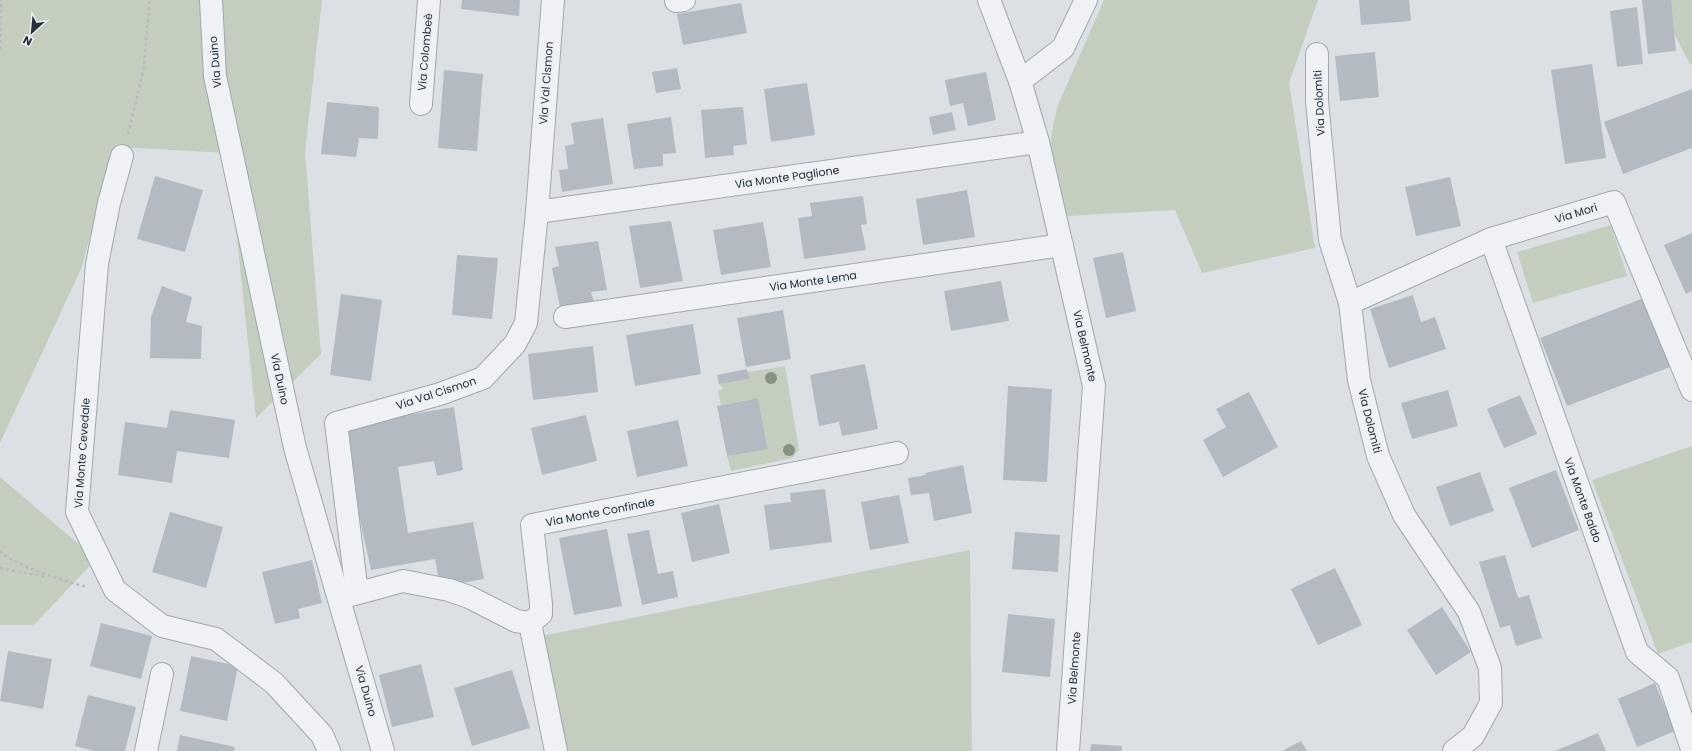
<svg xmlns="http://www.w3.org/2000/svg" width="1692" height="751" font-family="Poppins,sans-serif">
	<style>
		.green { fill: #c3cebe }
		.building { fill: #b4bac1 }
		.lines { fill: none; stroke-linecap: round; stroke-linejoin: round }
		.minor-casing { stroke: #a2a7ae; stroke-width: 24 }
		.path { stroke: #b7bbc0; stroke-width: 2.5; stroke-dasharray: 3 3; stroke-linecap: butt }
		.minor { stroke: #eff1f4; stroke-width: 22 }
		.tree { fill: #859385 }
		.labels { text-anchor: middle; stroke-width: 3; stroke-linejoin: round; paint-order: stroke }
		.street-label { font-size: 11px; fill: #272f3a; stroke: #ebeff3 }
	</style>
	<rect width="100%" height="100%" fill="#dce0e5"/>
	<!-- green -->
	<g class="green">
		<polygon points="0,0 322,0 305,153 321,354 256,418 228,153 115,147 81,269 0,443"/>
		<path d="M 1104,0 L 1318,0 L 1289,83 L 1315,248 L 1202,273 L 1175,210 L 1067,216 C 1061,197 1052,174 1051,154 C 1050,137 1054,121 1058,105 Z"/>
		<polygon points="1656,0 1692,0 1692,65 1690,64"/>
		<polygon points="1611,225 1627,276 1533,303 1517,252"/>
		<polygon points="785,366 799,450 792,458 731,471 727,456 768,448 758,398 721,405 718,392 723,388 719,384 748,379 747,372"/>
		<polygon points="1692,446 1692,642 1658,654 1592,480"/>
		<polygon points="0,477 96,559 34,625 0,625"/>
		<polygon points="970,550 972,751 563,751 537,637"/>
	</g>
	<!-- building -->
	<g class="building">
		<polygon points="462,0 520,0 519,16 461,9"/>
		<polygon points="1359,0 1409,0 1411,21 1361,25"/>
		<polygon points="1642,0 1671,0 1676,51 1648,54"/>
		<polygon points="741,3 747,33 683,45 677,14"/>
		<polygon points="1637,7 1643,64 1617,67 1610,11"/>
		<polygon points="1375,52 1379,97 1340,101 1335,56"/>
		<polygon points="1592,64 1606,158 1565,164 1551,70"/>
		<polygon points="677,68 681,89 656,93 652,72"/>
		<polygon points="444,70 483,74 477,151 438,148"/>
		<polygon points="986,72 996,120 968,126 963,103 950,106 945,80"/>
		<polygon points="807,83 815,135 771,142 764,89"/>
		<polygon points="1692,89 1692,148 1623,174 1604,122"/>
		<polygon points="327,102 379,107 378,139 359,138 356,157 321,154"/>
		<polygon points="743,107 747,144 733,146 734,155 705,158 701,110"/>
		<polygon points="952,112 956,130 933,135 929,117"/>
		<polygon points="671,117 676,153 663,154 663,166 634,169 627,124"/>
		<polygon points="603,118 613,184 562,192 559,170 568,169 565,146 574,144 571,123"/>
		<polygon points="155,176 203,190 185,252 137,239"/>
		<polygon points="1450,177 1461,226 1416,236 1405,187"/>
		<polygon points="967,190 975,237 923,245 916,199"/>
		<polygon points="863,196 867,224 861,225 866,250 804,259 798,218 812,216 810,203"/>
		<polygon points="671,221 683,281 640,288 629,226"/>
		<polygon points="763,222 771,267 721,275 713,230"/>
		<polygon points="1692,233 1692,291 1686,294 1664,245"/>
		<polygon points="598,241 607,290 591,292 594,302 560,307 552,268 559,266 555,247"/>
		<polygon points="1123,252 1136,311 1106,318 1093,258"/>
		<polygon points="457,255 498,258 492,319 452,315"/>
		<polygon points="1001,281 1009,321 951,331 944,291"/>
		<polygon points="162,286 192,297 186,322 202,326 201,359 150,358 151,317"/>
		<polygon points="341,294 382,300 371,381 330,375"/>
		<polygon points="1413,295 1421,322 1435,317 1446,349 1389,368 1370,309"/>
		<polygon points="1644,298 1670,367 1567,406 1540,338"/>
		<polygon points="783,310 791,359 746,367 737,318"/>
		<polygon points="693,324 701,374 635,386 626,335"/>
		<polygon points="593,346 598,392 533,400 528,354"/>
		<polygon points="865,364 878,429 842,436 839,422 819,426 810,375"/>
		<polygon points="747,369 749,379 719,384 717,375"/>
		<polygon points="1008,386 1052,389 1047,482 1003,480"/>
		<polygon points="1448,390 1458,426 1412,439 1401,403"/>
		<polygon points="1249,392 1278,447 1223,477 1203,440 1226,427 1216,409"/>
		<polygon points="1520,395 1537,434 1504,448 1487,409"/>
		<polygon points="758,398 768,449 727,456 717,406"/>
		<polygon points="454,407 463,470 437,476 434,461 398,467 408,533 473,522 484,579 440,587 435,559 371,570 357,506 343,426"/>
		<polygon points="170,410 235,420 229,458 177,451 172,483 118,475 125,422 167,428"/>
		<polygon points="586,415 597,461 542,475 531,428"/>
		<polygon points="678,420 688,466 637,477 627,431"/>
		<polygon points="963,465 972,513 934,521 929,493 911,495 908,478 926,475 925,473"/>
		<polygon points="1556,470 1579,530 1532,548 1509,488"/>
		<polygon points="1480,472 1494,511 1450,526 1436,487"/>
		<polygon points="825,489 832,542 770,550 764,505 791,502 790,493"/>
		<polygon points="899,495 909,543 870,550 861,502"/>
		<polygon points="719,504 730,553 692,562 681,513"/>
		<polygon points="170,512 223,527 206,588 152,572"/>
		<polygon points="607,529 622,606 574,615 559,538"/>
		<polygon points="649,530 658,574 673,571 678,597 642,605 627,534"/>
		<polygon points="1015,532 1060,535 1058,572 1012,569"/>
		<polygon points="1505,555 1518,598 1529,595 1542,638 1516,646 1510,625 1500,628 1479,562"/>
		<polygon points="312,560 322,603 298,609 300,618 275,624 262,572"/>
		<polygon points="1335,568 1362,625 1318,645 1291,589"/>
		<polygon points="1442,607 1471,652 1436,675 1407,630"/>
		<polygon points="1008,614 1055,619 1050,677 1002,672"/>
		<polygon points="101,623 152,636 141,679 90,666"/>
		<polygon points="8,651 52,659 43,709 0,701"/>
		<polygon points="191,656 238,666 227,721 180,711"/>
		<polygon points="421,664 434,717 392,727 379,675"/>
		<polygon points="512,670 530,728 472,746 454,688"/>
		<polygon points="1655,683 1675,731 1637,747 1618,699"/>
		<polygon points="88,695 136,707 125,751 94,751 75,746"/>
		<polygon points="1598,733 1606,751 1555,751"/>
		<polygon points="180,735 235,747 234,751 177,751"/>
		<polygon points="1301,741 1307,751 1282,751"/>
		<polygon points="1091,744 1122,746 1122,751 1090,751"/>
	</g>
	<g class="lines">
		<!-- minor casing -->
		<g class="minor-casing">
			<g id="minor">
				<polyline points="211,0 215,76 295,448 383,751"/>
				<polyline points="989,0 1020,81 1038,142 1094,386 1068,751"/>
				<polyline points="676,1 684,0"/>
				<polyline points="1317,54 1317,101 1330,240 1350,303 1359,380 1378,456 1404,515 1469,612 1490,668 1491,703 1473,736 1454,751"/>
				<polyline points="1020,81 1063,48 1086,0"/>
				<polyline points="421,104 429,0"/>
				<polyline points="122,156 109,203 97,264 77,512 115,590 162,626 216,639 274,683 322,735 329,751"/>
				<polyline points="537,212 1038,142"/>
				<polyline points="1491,239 1637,652 1668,678 1692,749"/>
				<polyline points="1350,303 1491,239 1614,202 1692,390"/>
				<polyline points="565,317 1062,245"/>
				<polyline points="357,593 336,423 440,394 483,378 515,344 526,323 537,212 553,0"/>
				<polyline points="344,597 403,581 449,590 469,597 516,621 530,623 541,614 541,604 532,525 897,453"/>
				<polyline points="530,623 556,751"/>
				<polyline points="146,751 162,674"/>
			</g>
		</g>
		<!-- path -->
		<g class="path">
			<polyline points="0,49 1,0"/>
			<polyline points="128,134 144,67 150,0"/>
			<path d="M 0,551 L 2,554 C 29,570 57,579 87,587"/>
			<polyline points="0,568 47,577"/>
		</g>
		<!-- minor -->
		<use href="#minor" class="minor"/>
	</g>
	<!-- trees -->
	<g class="tree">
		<circle cx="771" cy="378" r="6"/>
		<circle cx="789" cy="450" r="6"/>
	</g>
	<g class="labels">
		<!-- street labels -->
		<g class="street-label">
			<text transform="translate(425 52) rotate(-85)" y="4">Via Colombeè</text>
			<text transform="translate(215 62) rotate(-95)" y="4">Via Duino</text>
			<text transform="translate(546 83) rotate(-86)" y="4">Via Val Cismon</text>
			<text transform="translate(1319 103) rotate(-93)" y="4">Via Dolomiti</text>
			<text transform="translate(787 177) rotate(-8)" y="4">Via Monte Paglione</text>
			<text transform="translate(1576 213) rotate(-17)" y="4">Via Mori</text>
			<text transform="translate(813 281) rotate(-8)" y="4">Via Monte Lema</text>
			<text transform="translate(1085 346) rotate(77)" y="4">Via Belmonte</text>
			<text transform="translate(280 379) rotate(78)" y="4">Via Duino</text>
			<text transform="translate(436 393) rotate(-18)" y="4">Via Val Cismon</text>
			<text transform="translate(1370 421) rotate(76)" y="4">Via Dolomiti</text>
			<text transform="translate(82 453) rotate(-86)" y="4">Via Monte Cevedale</text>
			<text transform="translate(1583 500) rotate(70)" y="4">Via Monte Baldo</text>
			<text transform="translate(600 512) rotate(-11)" y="4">Via Monte Confinale</text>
			<text transform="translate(1074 668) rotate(-86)" y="4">Via Belmonte</text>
			<text transform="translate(366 691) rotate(74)" y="4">Via Duino</text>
		</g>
	</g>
	<!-- north arrow -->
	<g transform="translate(32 32) rotate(207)" stroke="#ebeff3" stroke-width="3" paint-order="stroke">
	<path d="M0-3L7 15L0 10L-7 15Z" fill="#272f3a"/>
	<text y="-6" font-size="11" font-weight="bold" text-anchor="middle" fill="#272f3a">N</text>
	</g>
</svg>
